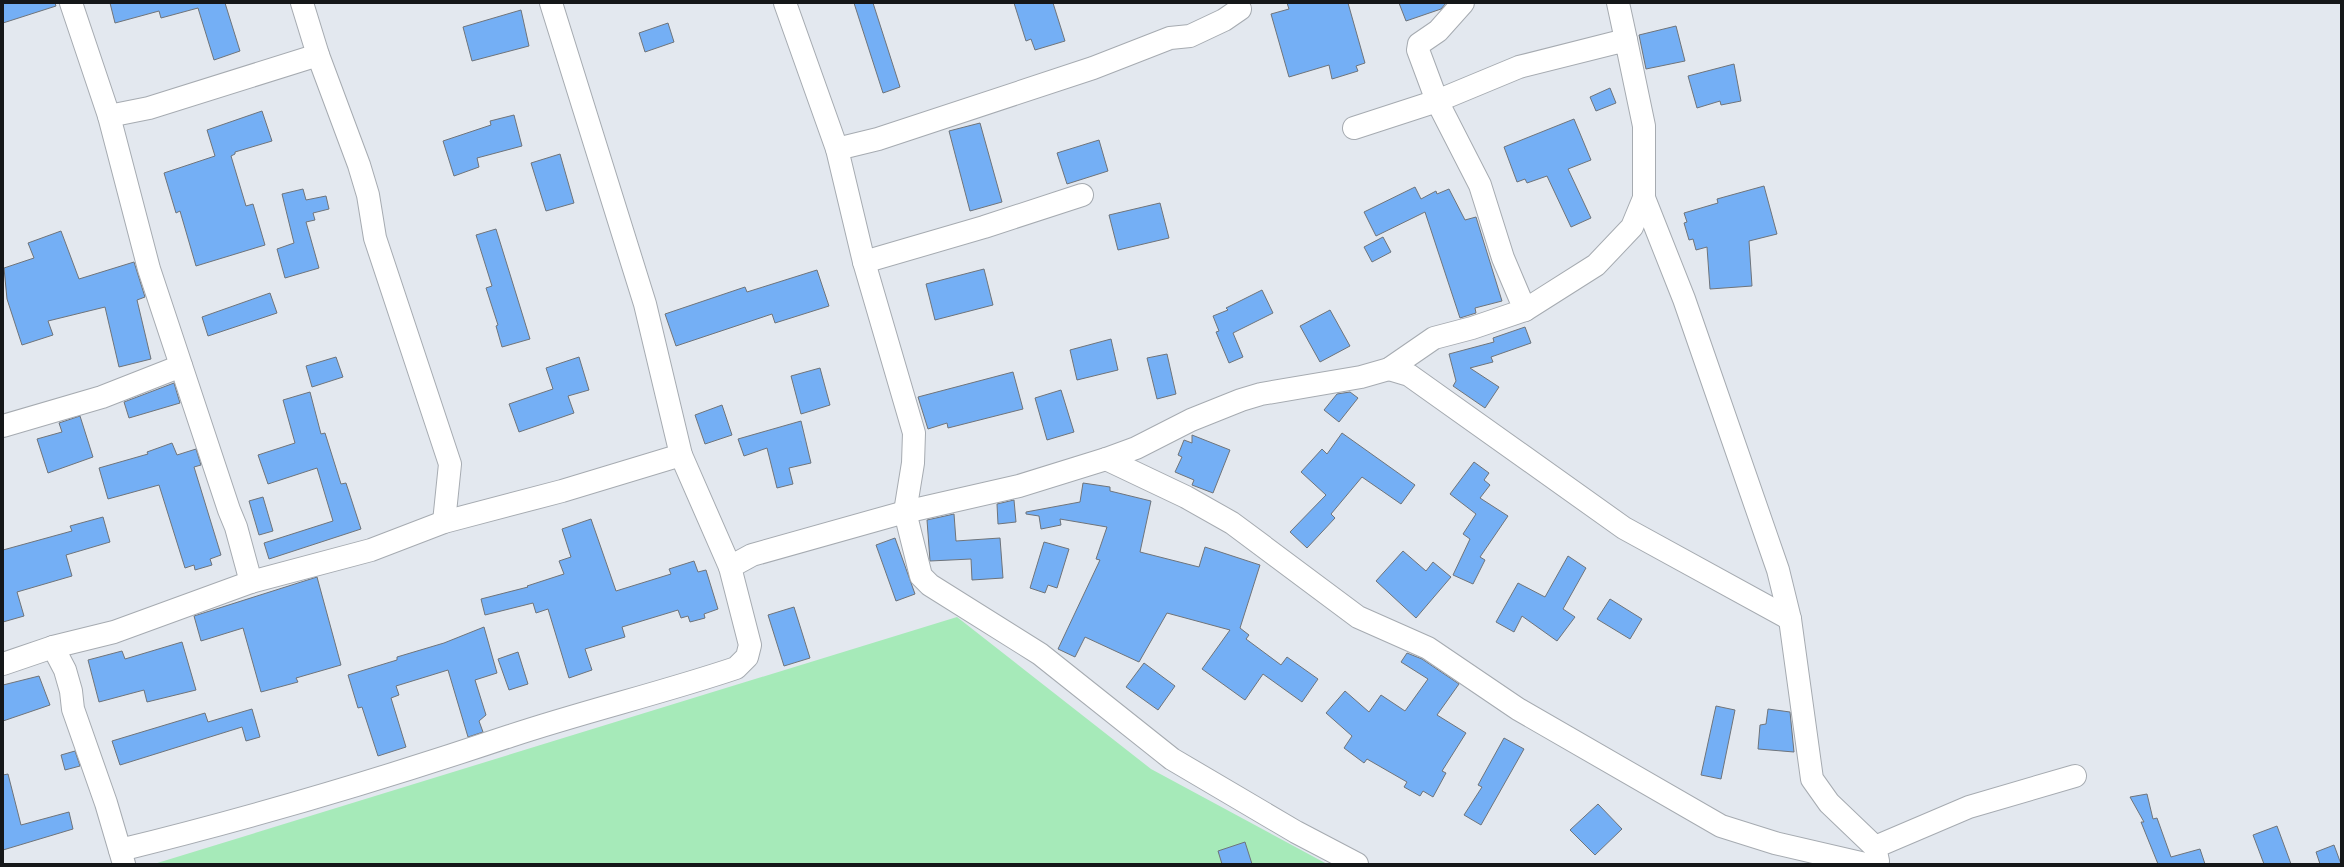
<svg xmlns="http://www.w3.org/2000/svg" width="2344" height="867" font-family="'Public Sans',sans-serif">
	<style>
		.green { fill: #a6eab9 }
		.building { fill: #74aff5; stroke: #6f747a }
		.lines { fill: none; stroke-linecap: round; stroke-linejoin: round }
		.minor-casing { stroke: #a6abb1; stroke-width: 24 }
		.minor { stroke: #fff; stroke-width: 22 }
	</style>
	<rect width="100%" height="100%" fill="#e3e8ef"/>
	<!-- green -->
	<polygon class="green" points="957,617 1151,769 1327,864 154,864"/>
	<!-- building -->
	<g class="building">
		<polygon points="3,3 55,3 56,6 3,23"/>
		<polygon points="110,3 225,3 240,51 214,60 198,8 161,18 159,11 115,23"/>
		<polygon points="854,3 873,3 900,87 883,93"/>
		<polygon points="1014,3 1053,3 1065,41 1035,50 1031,39 1026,41"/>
		<polygon points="1287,3 1348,3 1365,63 1356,66 1358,71 1332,79 1329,65 1289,77 1271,14 1289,9"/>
		<polygon points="1399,3 1446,3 1441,9 1406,21"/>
		<polygon points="521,10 529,46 472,61 463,27"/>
		<polygon points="668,23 674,42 645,52 639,33"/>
		<polygon points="1676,26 1685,61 1646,69 1639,35"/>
		<polygon points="1734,64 1741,101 1721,105 1720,101 1697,108 1688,76"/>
		<polygon points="1610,88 1616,103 1596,111 1590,97"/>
		<polygon points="262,111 272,141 235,152 235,154 231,156 246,206 253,204 265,245 196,266 180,211 176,213 164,173 215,156 207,130"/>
		<polygon points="514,115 522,146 477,158 479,167 454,176 443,141 491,125 490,121"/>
		<polygon points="1574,119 1591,160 1568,169 1591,218 1571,227 1547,176 1527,183 1525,179 1517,182 1504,147"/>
		<polygon points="980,123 1002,202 970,211 949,131"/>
		<polygon points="1099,140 1108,171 1067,184 1057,153"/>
		<polygon points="560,154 574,203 546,211 531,163"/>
		<polygon points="1764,186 1777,234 1749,241 1752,286 1710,289 1707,247 1696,250 1693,239 1689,240 1684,223 1687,222 1684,213 1718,203 1717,199"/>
		<polygon points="1415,187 1421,199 1436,191 1437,194 1449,189 1465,220 1476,217 1502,301 1475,308 1476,313 1460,318 1425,212 1376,236 1364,212"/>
		<polygon points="303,189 306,200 326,196 329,209 313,213 315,220 306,222 319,268 285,278 277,249 294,243 282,194"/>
		<polygon points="1160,203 1169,238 1118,250 1109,215"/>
		<polygon points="496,229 530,339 502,347 496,326 498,325 486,288 492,286 476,235"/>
		<polygon points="61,231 79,279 134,262 145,297 137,300 151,359 119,367 105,307 48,321 53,335 22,345 7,299 4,268 34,258 28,243"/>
		<polygon points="1383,237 1391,252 1372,262 1364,247"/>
		<polygon points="984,269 993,305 935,320 926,284"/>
		<polygon points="817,270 829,306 775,323 772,314 676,346 665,314 745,287 747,292"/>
		<polygon points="1262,290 1273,313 1233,333 1243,357 1229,363 1216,332 1219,331 1213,316 1228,310 1226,308"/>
		<polygon points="270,293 277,313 208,336 202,317"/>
		<polygon points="1330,310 1350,346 1320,362 1300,326"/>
		<polygon points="1525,327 1531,343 1491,357 1493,362 1470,368 1499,387 1485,408 1453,386 1456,381 1449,354 1494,342 1493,338"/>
		<polygon points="1111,339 1118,370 1077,380 1070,350"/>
		<polygon points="1167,354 1176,394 1157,399 1147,358"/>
		<polygon points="336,357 343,377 312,387 306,366"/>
		<polygon points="579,357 589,390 568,396 574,413 519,432 509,404 553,389 546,368"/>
		<polygon points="820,368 830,405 801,414 791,376"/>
		<polygon points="1013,372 1023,409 948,428 947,423 928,429 918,397"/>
		<polygon points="174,383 180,403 129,418 124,402"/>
		<polygon points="1061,390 1074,432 1047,440 1035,398"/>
		<polygon points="310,392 321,434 325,433 341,484 346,483 361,529 269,559 264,543 333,521 317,468 268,484 258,455 295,443 283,400"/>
		<polygon points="1350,392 1358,398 1339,422 1324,410 1337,394"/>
		<polygon points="722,405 732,435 705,444 695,415"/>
		<polygon points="80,416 93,457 48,473 37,439 62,432 59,423"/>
		<polygon points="801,421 811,463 789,468 793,484 777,488 767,448 744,456 738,439"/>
		<polygon points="1342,433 1415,485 1401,504 1362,477 1331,514 1335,518 1307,548 1290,532 1326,495 1301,472 1322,449 1327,454"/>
		<polygon points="1192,435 1230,450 1213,493 1192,485 1194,480 1175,472 1182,457 1178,455 1184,440 1192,443"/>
		<polygon points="172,443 177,455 196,449 201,465 194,467 221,555 210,559 212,565 195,570 194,565 185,568 159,485 108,499 99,468 148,454 147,452"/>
		<polygon points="1474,462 1489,473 1484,480 1490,485 1480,498 1508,516 1480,557 1485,560 1473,584 1453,575 1470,539 1463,534 1476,514 1450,494"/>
		<polygon points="1083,483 1110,487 1110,491 1151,501 1140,552 1199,567 1205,547 1260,565 1240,628 1249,635 1246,639 1281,665 1287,657 1318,679 1302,702 1263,674 1245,700 1202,669 1230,630 1167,613 1139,662 1085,637 1075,657 1058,649 1100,560 1096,559 1107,527 1060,519 1061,525 1041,529 1039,516 1026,514 1026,512 1080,502"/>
		<polygon points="263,497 273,531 259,535 249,501"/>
		<polygon points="1014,500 1016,522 998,524 997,504"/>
		<polygon points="954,514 956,541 1000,538 1003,578 972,580 971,559 930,561 927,520"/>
		<polygon points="103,517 110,542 66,555 72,576 17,592 24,616 3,622 3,550 72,531 70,526"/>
		<polygon points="591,519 616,591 671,574 669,569 694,561 698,572 706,570 718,609 704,614 705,618 690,622 688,616 681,618 678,610 622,627 625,637 585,649 592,670 569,678 548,609 536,613 533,603 485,615 481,599 528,587 527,586 564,574 559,561 571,557 562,529"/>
		<polygon points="895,538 915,594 896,601 876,545"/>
		<polygon points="1044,542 1069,549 1057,588 1048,585 1045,593 1030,588"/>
		<polygon points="1403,551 1426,571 1433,562 1451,577 1416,618 1376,581"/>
		<polygon points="1568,556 1586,568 1563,609 1575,617 1557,641 1522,616 1514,632 1496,622 1518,583 1545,597"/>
		<polygon points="317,577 341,665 296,678 298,682 261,692 243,628 201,641 194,616"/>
		<polygon points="1610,599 1642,619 1630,639 1597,619"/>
		<polygon points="794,607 810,658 784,666 768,615"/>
		<polygon points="484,627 497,673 475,680 486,715 479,721 483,732 468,737 448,670 396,686 399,695 391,698 406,747 378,756 362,707 358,708 348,675 397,660 397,657 444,643"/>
		<polygon points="182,642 196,690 147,702 144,690 99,702 88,660 122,651 125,659"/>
		<polygon points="518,652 528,684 509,690 498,659"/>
		<polygon points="1407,653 1422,659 1459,684 1437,715 1466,733 1442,771 1446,773 1433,797 1423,791 1420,796 1404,787 1407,782 1367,759 1364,763 1344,748 1352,736 1326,713 1345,691 1369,712 1381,695 1405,711 1428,679 1401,662"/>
		<polygon points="1144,663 1175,686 1158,710 1126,687"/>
		<polygon points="39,676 50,705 3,721 3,685"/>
		<polygon points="1716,706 1735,710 1721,779 1701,775"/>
		<polygon points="252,709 260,737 246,741 242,727 120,765 112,741 205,713 208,722"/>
		<polygon points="1768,709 1790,712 1794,752 1758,749 1760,725 1766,724"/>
		<polygon points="1504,738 1524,749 1481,825 1464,815 1482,787 1478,785"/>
		<polygon points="75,751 80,766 65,770 61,755"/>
		<polygon points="8,774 21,825 69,812 73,829 3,850 3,775"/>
		<polygon points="2147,794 2153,819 2157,818 2171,857 2200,849 2205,864 2158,864 2141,822 2144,822 2130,797"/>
		<polygon points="1598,804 1622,829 1595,855 1570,830"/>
		<polygon points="2277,826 2291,864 2264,864 2253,835"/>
		<polygon points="1245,842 1252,864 1222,864 1218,851"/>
		<polygon points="2334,845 2341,864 2320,864 2316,852"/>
	</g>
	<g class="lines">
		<!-- minor casing -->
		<g class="minor-casing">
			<g id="minor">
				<polyline points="71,3 109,116 149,269 229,510 236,527 251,582"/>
				<polyline points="302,3 318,55 359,165 368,195 375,238 450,464 444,522"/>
				<polyline points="551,3 645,304 681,455 730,567"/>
				<polyline points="785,3 837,149"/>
				<polyline points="1618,3 1626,40"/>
				<polyline points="109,116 149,108 318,55"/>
				<polyline points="1354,128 1437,101 1519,67 1626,40 1644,126 1644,198 1632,227 1596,265 1525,310"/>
				<polyline points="1082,195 984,227 864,262 914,433 913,463 905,512 921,576 930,585 1040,654 1172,759 1296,832 1357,864"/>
				<polyline points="1644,198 1684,299 1778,570 1790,619 1812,779 1829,803 1875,847"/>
				<polyline points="864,262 837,149 878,139 1093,68 1170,38 1190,36 1224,20 1240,9"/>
				<polyline points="1389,369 1409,375 1624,528 1790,619"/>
				<polyline points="3,426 102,397 181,366"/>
				<polyline points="1106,459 1186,497 1232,523 1358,617 1428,648 1518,709 1721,826 1775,843 1865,864"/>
				<polyline points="53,647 65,670 71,691 73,709 106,803 124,864"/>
				<polyline points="3,664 53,647 114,632 251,582 371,550 444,522 562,491 681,455"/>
				<path d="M 120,850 C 251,818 382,779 510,736 C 585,711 662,693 736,668 L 747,657 L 750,645 L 730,567 L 752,555 L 905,512 L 1019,486 L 1106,459 L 1136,448 L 1191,420 L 1241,400 L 1261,394 L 1361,377 L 1389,369 L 1434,338 L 1472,328 L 1525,310 L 1503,258 L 1480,185 L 1437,101 L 1418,50 L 1419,44 L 1438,31 L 1463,3"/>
				<polyline points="1878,861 1875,847 1969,807 2075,776"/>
			</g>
		</g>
		<!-- minor -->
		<use href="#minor" class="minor"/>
	</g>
	<!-- border -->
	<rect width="2344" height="867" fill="none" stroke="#151719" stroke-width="8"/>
</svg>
